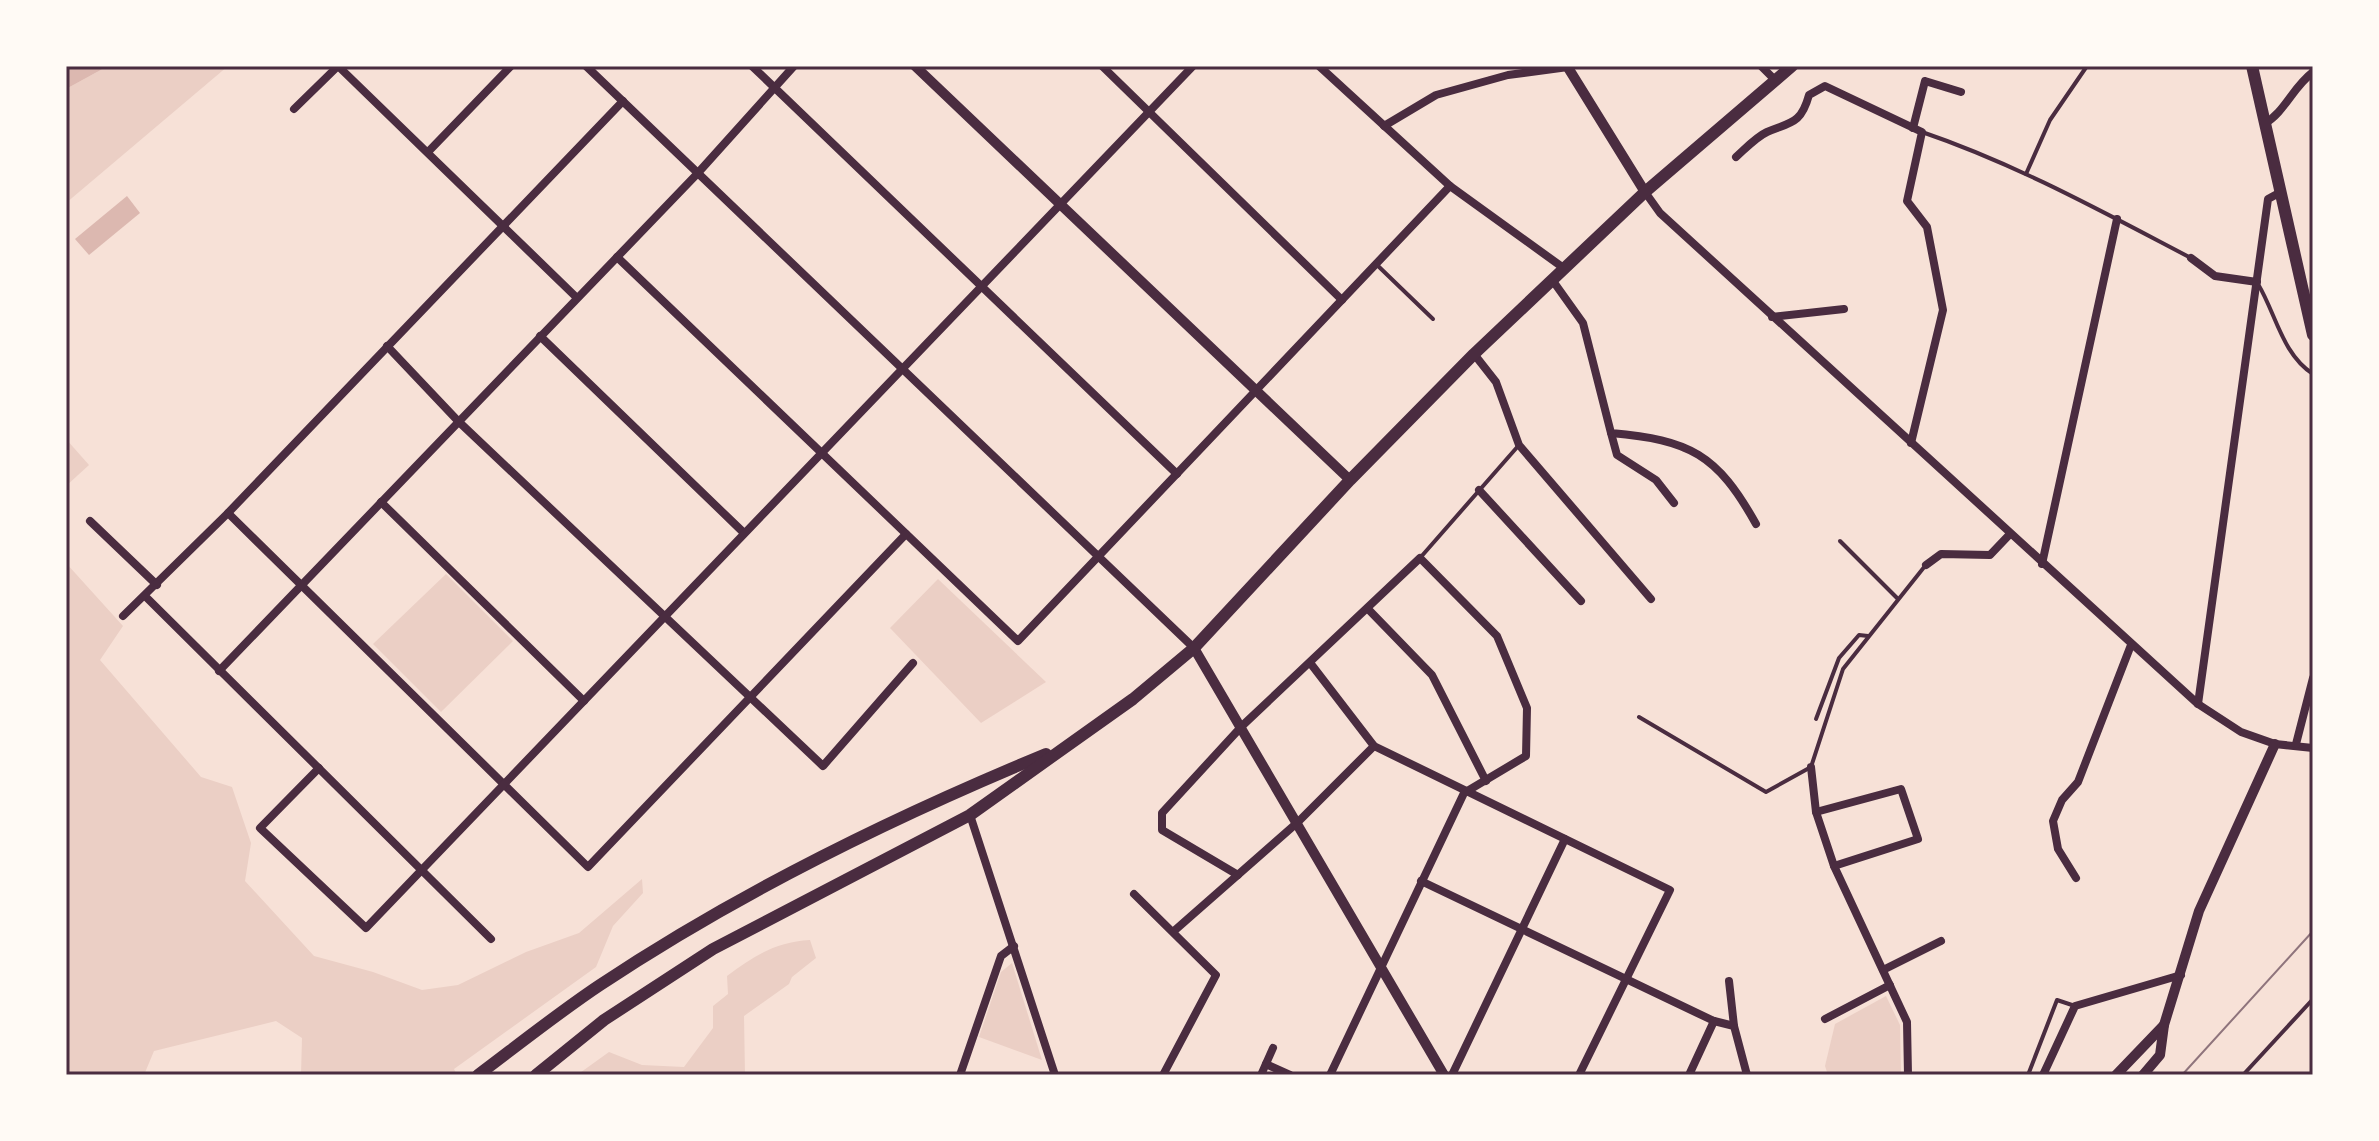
<svg xmlns="http://www.w3.org/2000/svg" width="2379" height="1141" font-family="Quicksand,sans-serif">
	<style>
		.green { fill: #ebcfc5 }
		.water { fill: #dcb8b0 }
		.lines { fill: none; stroke-linecap: round; stroke-linejoin: round }
		.service { stroke: #4a2c40; stroke-width: 4 }
		.minor { stroke: #4a2c40; stroke-width: 8 }
		.tertiary { stroke: #4a2c40; stroke-width: 10 }
		.secondary { stroke: #4a2c40; stroke-width: 12 }
		.primary { stroke: #4a2c40; stroke-width: 12 }
		.tram { stroke: #8f747c; stroke-width: 2 }
		.neatline { fill: none; stroke: #4a2c40; stroke-width: 3 }
	</style>
	<rect width="100%" height="100%" fill="#f7e1d7"/>
	<!-- green -->
	<g class="green">
		<polygon points="108,66 228,66 66,203 66,89"/>
		<polygon points="66,439 89,465 66,486"/>
		<polygon points="66,563 123,626 100,660 201,777 232,787 251,843 245,881 314,956 373,972 422,990 458,985 526,952 579,933 642,879 643,893 613,926 596,967 454,1069 457,1075 301,1075 302,1038 276,1021 154,1051 144,1075 66,1075"/>
		<polygon points="446,574 513,641 441,712 373,644"/>
		<polygon points="938,579 1046,682 981,723 890,628"/>
		<path d="M 810,940 L 816,958 L 792,977 L 789,984 L 744,1016 L 745,1075 L 577,1075 L 609,1052 L 642,1065 L 684,1067 L 713,1028 L 713,1006 L 728,994 L 727,976 C 754,956 775,942 810,940 Z"/>
		<polygon points="1012,963 1042,1060 979,1037 1001,972"/>
		<polygon points="1886,996 1900,1025 1901,1075 1828,1075 1825,1066 1835,1024"/>
	</g>
	<!-- water -->
	<g class="water">
		<polygon points="67,66 108,66 66,89"/>
		<polygon points="127,196 140,213 89,255 75,239"/>
	</g>
	<g class="lines">
		<!-- service -->
		<g class="service">
			<path d="M 1922,132 C 2016,164 2103,212 2191,258"/>
			<polyline points="2026,174 2050,120 2087,66"/>
			<polyline points="1376,264 1433,319"/>
			<path d="M 2258,284 C 2276,314 2282,354 2313,374"/>
			<polyline points="1840,541 1897,598"/>
			<polyline points="1420,558 1519,445"/>
			<polyline points="1639,717 1766,792 1811,767 1843,669 1925,566"/>
			<polyline points="1816,719 1839,658 1859,635 1868,636"/>
			<polyline points="2028,1075 2057,1000 2075,1006"/>
			<polyline points="2243,1075 2313,999"/>
		</g>
		<!-- minor -->
		<g class="minor">
			<polyline points="338,66 576,297"/>
			<polyline points="586,66 1194,648"/>
			<polyline points="752,66 1177,474"/>
			<polyline points="1102,66 1342,300"/>
			<polyline points="1319,66 1450,186 1565,269"/>
			<polyline points="1761,66 1775,80"/>
			<polyline points="294,109 338,66"/>
			<path d="M 2264,124 C 2285,112 2292,88 2313,72"/>
			<polyline points="1384,126 1436,95 1508,75 1568,67"/>
			<polyline points="1913,128 1925,81 1961,92"/>
			<polyline points="428,152 511,66"/>
			<path d="M 1736,157 C 1745,149 1756,137 1767,132 C 1791,122 1801,124 1809,95 L 1825,86 L 1922,132 L 1907,201 L 1927,227 L 1943,310 L 1911,443"/>
			<polyline points="1645,192 1660,213 2198,704 2241,732 2275,744 2313,748"/>
			<polyline points="617,257 1018,641 1450,186"/>
			<polyline points="2191,258 2215,276 2257,282"/>
			<path d="M 1553,281 L 1583,323 L 1611,433 C 1690,440 1717,454 1756,524"/>
			<polyline points="1772,317 1844,309"/>
			<polyline points="540,336 743,532"/>
			<polyline points="387,346 458,421 823,766 913,663"/>
			<polyline points="1474,354 1496,382 1519,445 1651,599"/>
			<polyline points="1611,433 1617,455 1656,480 1674,503"/>
			<polyline points="1479,490 1581,601"/>
			<polyline points="381,502 584,701"/>
			<polyline points="228,513 588,867 906,534"/>
			<polyline points="90,521 157,585"/>
			<polyline points="2042,564 2117,219"/>
			<polyline points="1926,565 1941,554 1990,555 2010,534"/>
			<polyline points="145,596 491,939"/>
			<polyline points="1369,610 1432,675 1486,781"/>
			<polyline points="123,616 228,513 623,101"/>
			<polyline points="1311,664 1374,746 1670,890 1579,1075"/>
			<polyline points="219,671 697,174 794,66"/>
			<polyline points="2198,704 2268,199 2279,193"/>
			<polyline points="2296,744 2313,678"/>
			<polyline points="1811,767 1816,812 1834,866 1907,1022 1908,1075"/>
			<polyline points="319,768 260,828 366,928 1193,66"/>
			<polyline points="1816,812 1901,789 1918,839 1834,866"/>
			<polyline points="970,815 1055,1075"/>
			<polyline points="1238,875 1162,830 1162,813 1242,726 1420,558 1497,636 1527,708 1526,756 1464,793 1330,1075"/>
			<polyline points="2076,878 2058,849 2053,821 2062,800 2078,782 2131,645"/>
			<polyline points="1421,881 1714,1021 1734,1026 1747,1075"/>
			<polyline points="1134,894 1216,975 1163,1075"/>
			<polyline points="1174,931 1298,822 1374,746"/>
			<polyline points="1883,970 1941,941"/>
			<polyline points="1729,981 1734,1026"/>
			<polyline points="1825,1019 1890,985"/>
			<polyline points="1266,1064 1290,1075"/>
			<polyline points="960,1075 1001,956 1014,946"/>
			<polyline points="1261,1075 1273,1048"/>
			<polyline points="1452,1075 1565,839"/>
			<polyline points="1689,1075 1714,1021"/>
			<polyline points="2043,1075 2075,1006 2181,975"/>
		</g>
		<!-- tertiary -->
		<g class="tertiary">
			<polyline points="915,66 1350,480"/>
			<polyline points="1567,66 1645,192"/>
			<polyline points="1194,648 1444,1075"/>
			<polyline points="2116,1075 2164,1025"/>
			<polyline points="2143,1075 2160,1055 2164,1025 2199,911 2275,744"/>
		</g>
		<!-- secondary -->
		<polyline class="secondary" points="2252,66 2313,335"/>
		<!-- primary -->
		<g class="primary">
			<path d="M 478,1075 C 518,1045 558,1013 600,985 C 735,895 896,816 1046,754"/>
			<polyline points="536,1075 604,1020 713,949 970,815 1133,699 1194,648 1350,480 1474,354 1645,192 1792,66"/>
		</g>
		<!-- tram -->
		<polyline class="tram" points="2182,1075 2313,931"/>
	</g>
	<!-- border -->
	<rect width="2379" height="1141" fill="none" stroke="#fffaf5" stroke-width="136"/>
	<rect x="68" y="68" width="2243" height="1005" class="neatline"/>
</svg>
